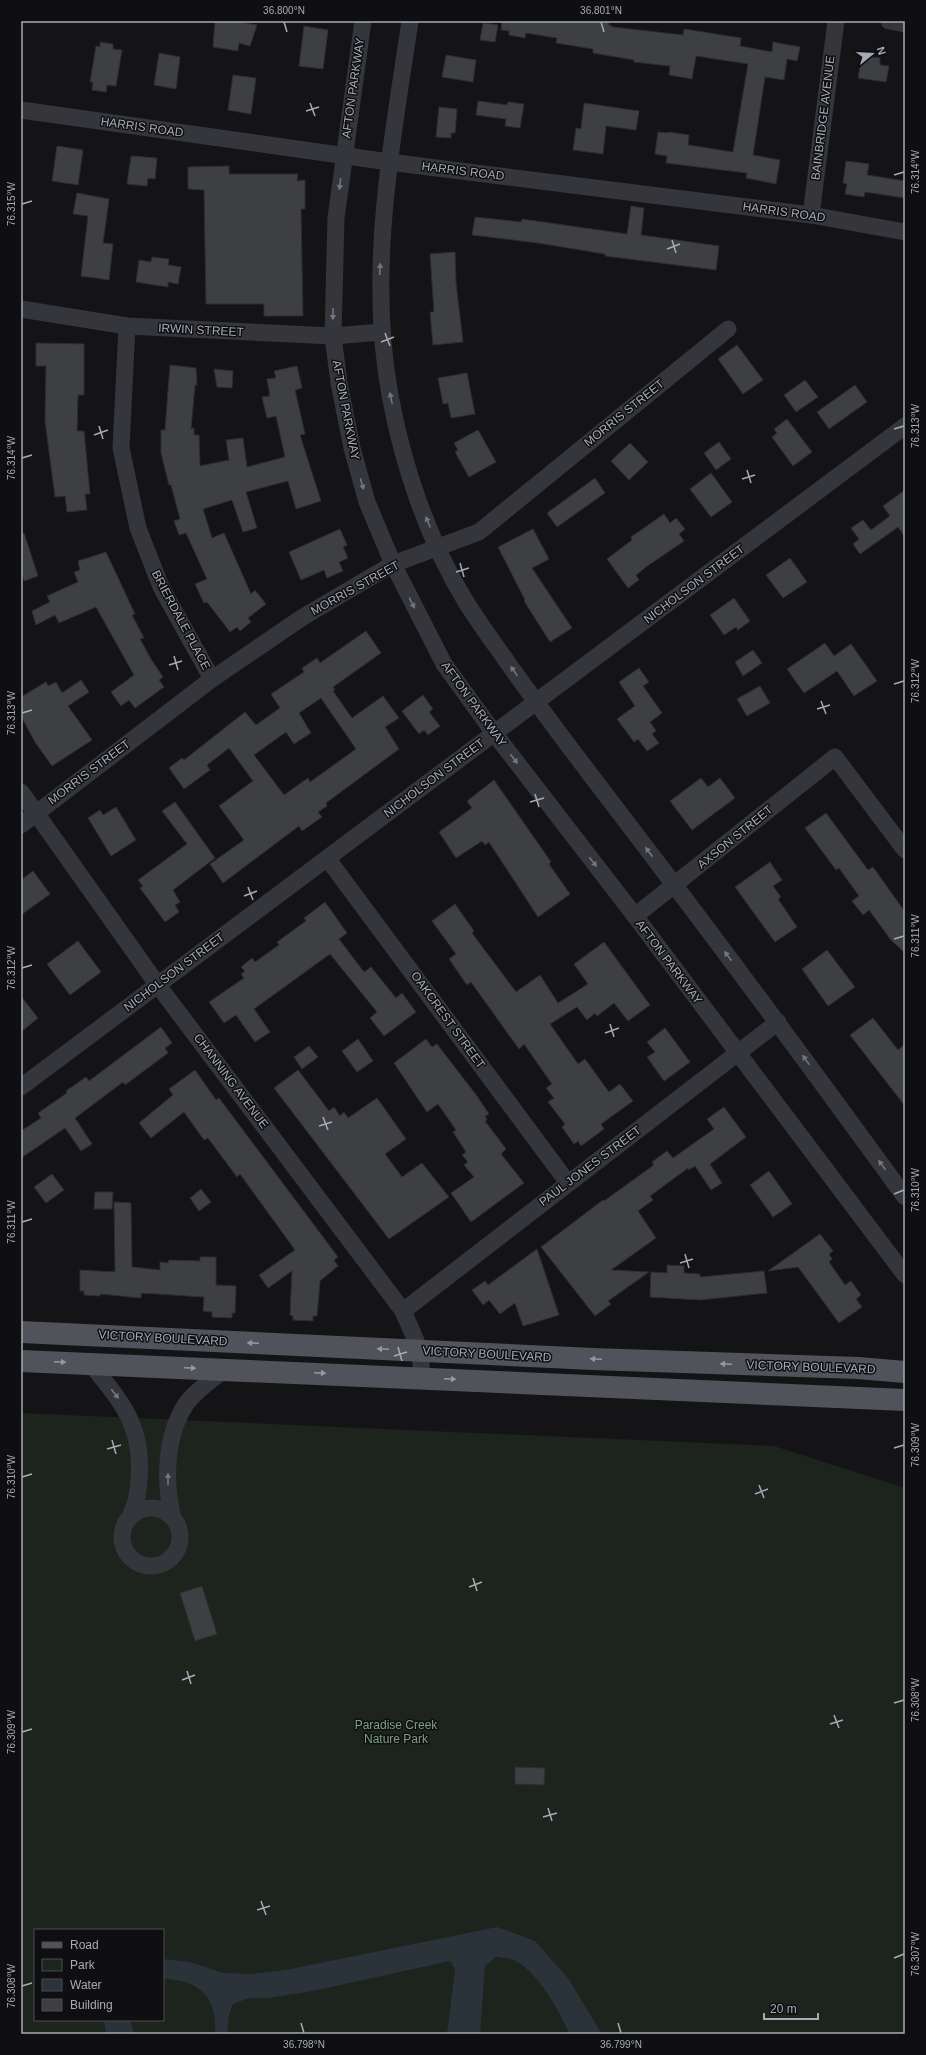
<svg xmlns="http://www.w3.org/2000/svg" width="926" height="2055" font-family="Arial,sans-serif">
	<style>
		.green { fill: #1c241d; fill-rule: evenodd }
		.water { fill: #2a333a }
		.building { fill: #3e3f43; stroke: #2e2e32; fill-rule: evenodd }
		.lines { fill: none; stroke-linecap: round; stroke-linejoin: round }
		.minor { stroke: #35363b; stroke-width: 17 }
		.major { stroke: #51535a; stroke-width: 22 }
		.oneway { fill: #73767f }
		.oneway2 { fill: #9499a4 }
		.ticks { fill: none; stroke: #a5abb6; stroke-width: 1.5 }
		.labels { text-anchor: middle; stroke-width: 3; stroke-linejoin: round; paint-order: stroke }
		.street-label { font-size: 12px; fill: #a5abb6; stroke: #0f0f11 }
		.park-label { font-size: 12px; fill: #7ca27d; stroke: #0f0f11 }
		.neatline { fill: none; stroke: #a5abb6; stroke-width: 1.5 }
		.ticks-label { font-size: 10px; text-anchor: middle; fill: #a5abb6 }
	</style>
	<rect width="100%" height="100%" fill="#141416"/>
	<!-- green -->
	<path class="green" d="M 21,1413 L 774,1446 L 905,1488 L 905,2034 L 21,2034 ZM 35,1930 L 163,1930 L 163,2020 L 35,2020 Z"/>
	<!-- water -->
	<g class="water">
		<path d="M 497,1927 L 535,1941 L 568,1978 L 602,2034 L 570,2034 C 559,2012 537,1968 511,1959 C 507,1958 501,1958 496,1957 L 485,1966 L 480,2034 L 447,2034 L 455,1969 L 450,1961 L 313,1991 L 269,1998 L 249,1998 L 233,2004 L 229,2015 L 227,2034 L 215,2034 C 218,1997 199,1980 163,1979 L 163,1959 L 190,1962 L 223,1973 L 249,1974 L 286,1970 Z"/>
		<polygon points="104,2020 130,2020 134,2034 106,2034"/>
	</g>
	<!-- building -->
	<g class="building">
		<polygon points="215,21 233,21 257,25 250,46 239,43 238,51 213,47"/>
		<polygon points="502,21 609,21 609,25 613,27 683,35 684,29 741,38 740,46 772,52 773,42 800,47 797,61 787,59 784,80 765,77 753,155 780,160 776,184 746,178 747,173 666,163 667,156 655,154 658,132 668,133 668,132 689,135 688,145 733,152 748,64 696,56 692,79 669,75 670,66 634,62 634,60 593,53 593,49 556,43 557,38 526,33 525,38 509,35 509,31 501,30"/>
		<polygon points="483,23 498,25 495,42 480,40"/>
		<polygon points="304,26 328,30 323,69 299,66"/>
		<polygon points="100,42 113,44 113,49 122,50 116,86 107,85 106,92 92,90 93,82 90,82 96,46 100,47"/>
		<polygon points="159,53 180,57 176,89 154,85"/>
		<polygon points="446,55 476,60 473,82 442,77"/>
		<polygon points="862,56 880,58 880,65 889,66 886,82 858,78"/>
		<polygon points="233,75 256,78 251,114 228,110"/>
		<polygon points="478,101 507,105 508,102 524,104 520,128 505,126 506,119 476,115"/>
		<polygon points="584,103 639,111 636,130 606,126 603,154 573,150 576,128 581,129"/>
		<polygon points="439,107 457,109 455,133 451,133 451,138 436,137"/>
		<polygon points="57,146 83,150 78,185 52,181"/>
		<polygon points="131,156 157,158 155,179 148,178 147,186 127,184"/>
		<polygon points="846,161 869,164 867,175 905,181 905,198 865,192 864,197 845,194 847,184 843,183"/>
		<polygon points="229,166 229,174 298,174 297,181 305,180 305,209 301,209 303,316 264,316 264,304 206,304 204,190 188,189 188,167"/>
		<polygon points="77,193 109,199 103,243 113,244 109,280 81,276 88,216 73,214"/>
		<polygon points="631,206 644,208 641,235 719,246 716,270 605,256 605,254 538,243 472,235 475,217 521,222 522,219 627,234"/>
		<polygon points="455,252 456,283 463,342 433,345 430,312 434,312 430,254"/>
		<polygon points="152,257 169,259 168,265 181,267 178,284 168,282 168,287 136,282 139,260 151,262"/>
		<polygon points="36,343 84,344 84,395 78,395 77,431 84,431 90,494 85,494 87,510 67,512 65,496 55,497 45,421 46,366 36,366"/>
		<polygon points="737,345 763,380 743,394 718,359"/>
		<polygon points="170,365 196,368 197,385 195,385 191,429 194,428 194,435 199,435 200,466 229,460 226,440 243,438 247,467 285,457 276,416 267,418 262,397 270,396 267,379 276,378 274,371 297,366 302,388 295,390 305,434 300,435 321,501 296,509 288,481 246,492 257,528 243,532 232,500 203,509 212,538 224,533 251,594 255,590 266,604 248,618 251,622 240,631 237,627 230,632 207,602 204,603 195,584 207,579 186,533 179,535 174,521 180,519 171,485 169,485 161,453 161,430 165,430"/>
		<polygon points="214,369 233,371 232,388 217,387"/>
		<polygon points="467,373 475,414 451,418 448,403 443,404 438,378"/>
		<polygon points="805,380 818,397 796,412 784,395"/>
		<polygon points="855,385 867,402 829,429 817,412"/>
		<polygon points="787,419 812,452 793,466 772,437 777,433 774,429"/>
		<polygon points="478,430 496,462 469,477 455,452 458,450 454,443"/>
		<polygon points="719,442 731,459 716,470 704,453"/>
		<polygon points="630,443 648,462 629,480 611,461"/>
		<polygon points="711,473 732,502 711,517 690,489"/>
		<polygon points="595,478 605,493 557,527 547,513"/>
		<polygon points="905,490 905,537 898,527 860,554 853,544 859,539 851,528 863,520 871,530 890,516 883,506"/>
		<polygon points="664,514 670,523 676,518 685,529 679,534 684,541 646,567 636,575 639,580 628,588 607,559 632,540 631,537"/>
		<polygon points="340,529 347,545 343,547 348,558 339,562 343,571 327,578 324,570 301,580 289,552"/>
		<polygon points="533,529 549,559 532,568 572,628 550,642 524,601 525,600 498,547"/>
		<polygon points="21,533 24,533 38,576 24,581 21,572"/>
		<polygon points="106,552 135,614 132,615 144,638 140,639 151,659 163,677 159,680 164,687 135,708 129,700 121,706 111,692 134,675 96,607 59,623 55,615 36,625 32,611 50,602 47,596 78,582 74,572 80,570 78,561"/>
		<polygon points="790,558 807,582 783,598 766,575"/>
		<polygon points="734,598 750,621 738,630 736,627 724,635 710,615"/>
		<path d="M 366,631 L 381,653 L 333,687 L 335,690 L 333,691 L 352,718 L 383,696 L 399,718 L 385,727 L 399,749 L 326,803 L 327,806 L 318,812 L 322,817 L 302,831 L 299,826 L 223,883 L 210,864 L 244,840 L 219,806 L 253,781 L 229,748 L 207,765 L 210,770 L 184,789 L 169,768 L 182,758 L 184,760 L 245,712 L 256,725 L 280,708 L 271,694 L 304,672 L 302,668 L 317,658 L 320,663 ZM 321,698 L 356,749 L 310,782 L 308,778 L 284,795 L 254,755 L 286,732 L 294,744 L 311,733 L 299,713 Z"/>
		<polygon points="825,643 834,656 851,644 877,681 854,696 837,671 804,693 787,669"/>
		<polygon points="753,650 762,663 743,676 735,662"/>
		<polygon points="639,668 649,682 643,686 662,713 650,722 656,731 652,734 659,743 647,751 638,739 634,742 617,719 635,706 619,682"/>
		<polygon points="81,680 89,692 68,706 92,740 52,766 35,742 21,716 21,697 46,682 48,686 56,682 62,693"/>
		<polygon points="760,686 770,703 747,716 737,699"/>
		<polygon points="423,695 433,709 429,712 440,726 428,735 424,730 419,734 402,711"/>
		<polygon points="701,778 708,787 720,778 735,798 692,830 670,801"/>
		<polygon points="494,780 551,862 549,864 570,894 538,917 489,842 485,845 482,841 456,858 439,832 472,808 467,801"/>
		<polygon points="175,802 215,858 173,890 180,902 175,905 179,912 165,922 140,888 143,886 138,880 187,844 162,811"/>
		<polygon points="116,807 136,840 111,856 88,818 100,810 103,815"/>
		<polygon points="826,813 868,870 873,867 905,912 905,953 891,940 869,910 863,915 852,901 859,896 839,868 836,870 805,828"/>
		<polygon points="770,862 782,880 773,886 781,897 778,899 797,927 775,942 735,887"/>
		<polygon points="33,871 50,894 21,915 21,880"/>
		<polygon points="325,902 347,933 339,939 364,972 371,967 396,998 402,993 416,1012 384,1036 370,1018 377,1012 330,954 254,1009 270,1032 255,1042 236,1015 224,1023 209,1002 244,978 241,974 245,971 241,967 252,958 255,962 279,945 277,942 306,921 304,918"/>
		<polygon points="455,904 474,931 472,933 516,992 540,975 558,1003 588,984 574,964 604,942 650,1005 628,1021 614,1003 597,1016 595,1013 587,1020 577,1007 550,1024 578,1064 585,1059 609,1092 620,1084 633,1101 601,1124 604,1129 581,1146 578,1141 574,1144 562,1127 565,1124 548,1102 554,1098 546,1088 552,1084 524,1044 519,1049 471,982 467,985 449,959 456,954 432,921"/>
		<polygon points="78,941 101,972 70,995 47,964"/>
		<polygon points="827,950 855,987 828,1006 802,969"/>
		<polygon points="21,996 38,1018 21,1032"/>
		<polygon points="873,1018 898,1050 905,1044 905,1106 850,1035"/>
		<polygon points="161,1027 172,1043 165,1048 168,1053 125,1085 123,1082 75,1118 92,1144 81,1151 65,1128 21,1158 21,1131 41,1118 38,1113 67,1093 66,1091 86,1077 89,1081"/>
		<polygon points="665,1028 690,1062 664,1081 647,1057 655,1052 647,1042"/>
		<polygon points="358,1039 373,1061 357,1072 342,1051"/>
		<polygon points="426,1039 432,1047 437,1044 477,1096 489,1114 485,1116 487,1120 485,1121 506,1149 501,1154 524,1183 471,1222 451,1193 474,1177 464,1165 468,1162 462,1155 466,1152 453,1132 456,1130 438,1104 427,1112 394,1063"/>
		<polygon points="309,1046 318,1057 302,1069 294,1057"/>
		<polygon points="195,1070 216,1100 219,1098 338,1257 334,1260 338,1266 320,1281 317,1316 313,1316 313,1321 293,1320 293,1316 290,1315 292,1271 268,1288 259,1275 295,1250 240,1174 237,1177 208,1138 204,1140 184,1112 151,1138 139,1123 173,1095 169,1089"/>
		<polygon points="298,1070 329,1111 334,1107 340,1116 344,1112 348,1118 377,1098 406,1139 385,1154 402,1177 422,1163 449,1197 389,1239 274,1088"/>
		<polygon points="724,1107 746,1137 710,1164 722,1183 711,1190 695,1166 689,1170 688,1168 650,1196 653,1200 638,1211 656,1238 611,1270 649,1272 608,1301 611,1304 595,1316 541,1247 603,1200 604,1201 654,1165 652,1162 667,1151 673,1158 714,1129 707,1119"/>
		<polygon points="769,1171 792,1204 773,1217 750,1185"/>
		<polygon points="52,1174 64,1190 46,1203 34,1187"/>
		<polygon points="201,1189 211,1202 199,1211 190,1198"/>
		<polygon points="95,1192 113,1192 112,1209 94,1209"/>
		<polygon points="114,1202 131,1203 132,1267 160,1270 160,1262 168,1263 169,1260 200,1261 200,1257 216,1257 216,1285 236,1286 235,1313 232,1313 232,1318 212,1317 212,1312 203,1311 204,1297 141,1293 141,1298 100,1294 100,1296 84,1295 84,1291 80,1291 80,1270 115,1272"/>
		<polygon points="820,1234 833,1251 829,1254 832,1259 829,1262 845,1285 851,1281 861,1295 856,1299 862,1307 839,1323 798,1267 768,1271"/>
		<polygon points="537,1249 559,1315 523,1326 515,1303 500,1314 489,1300 483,1305 472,1290 485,1281 488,1285"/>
		<polygon points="667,1265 684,1266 684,1273 700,1274 700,1277 764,1271 767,1293 700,1300 650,1297 651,1272 667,1273"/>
		<polygon points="202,1586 217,1634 195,1641 180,1593"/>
		<polygon points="515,1767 545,1768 544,1785 515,1784"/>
	</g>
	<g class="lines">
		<!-- minor -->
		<g class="minor">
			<polyline points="363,21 336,218 333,336 339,383 352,448 367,502 393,564 444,664 494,733 635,916 905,1275"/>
			<path d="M 410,21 C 392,144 367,270 390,395 C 403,466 428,540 466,602 C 479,623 494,643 508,663 C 556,731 607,796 657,862 C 741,973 823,1084 905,1197"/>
			<polyline points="889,21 905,24"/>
			<polyline points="21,110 389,162 811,215 905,232"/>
			<polyline points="811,215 836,21"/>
			<polyline points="21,309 127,326 333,336 382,332"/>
			<polyline points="127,326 121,448 138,528 161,587 212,679"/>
			<polyline points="21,792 157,984 403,1311 420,1350 422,1378"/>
			<polyline points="21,825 212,679 303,617 393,564 479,532 728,329"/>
			<polyline points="327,858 568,1183"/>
			<polyline points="635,916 835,757 905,850"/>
			<polyline points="21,1087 905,426"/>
			<polyline points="403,1311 778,1022"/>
			<path d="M 91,1364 C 122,1403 143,1425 139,1479 C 138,1491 137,1503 131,1514"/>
			<circle cx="151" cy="1537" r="29"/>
			<path d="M 173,1518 C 164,1482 165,1436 186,1404 C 196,1390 212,1380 225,1369"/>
		</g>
		<!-- major -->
		<g class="major">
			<polyline points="21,1332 593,1359 858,1368 905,1372"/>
			<polyline points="21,1361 905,1400"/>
		</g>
	</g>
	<!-- one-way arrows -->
	<defs><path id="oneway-solid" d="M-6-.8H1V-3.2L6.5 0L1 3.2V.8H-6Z"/></defs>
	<g class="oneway">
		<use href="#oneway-solid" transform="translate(340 184) rotate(97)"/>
		<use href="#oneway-solid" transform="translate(380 269) rotate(-87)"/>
		<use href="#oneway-solid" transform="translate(333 314) rotate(91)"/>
		<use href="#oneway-solid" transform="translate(391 398) rotate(-102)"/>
		<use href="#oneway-solid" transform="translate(362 484) rotate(74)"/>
		<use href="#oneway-solid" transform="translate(428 522) rotate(-112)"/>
		<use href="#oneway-solid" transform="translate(412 603) rotate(62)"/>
		<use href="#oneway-solid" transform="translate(514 671) rotate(-125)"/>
		<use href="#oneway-solid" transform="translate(514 759) rotate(52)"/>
		<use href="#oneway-solid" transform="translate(649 852) rotate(-127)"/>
		<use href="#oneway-solid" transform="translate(593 862) rotate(52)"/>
		<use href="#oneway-solid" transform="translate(728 956) rotate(-127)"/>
		<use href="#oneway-solid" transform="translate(806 1060) rotate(-126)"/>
		<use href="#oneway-solid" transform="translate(882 1165) rotate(-126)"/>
		<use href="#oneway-solid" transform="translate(115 1394) rotate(51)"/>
		<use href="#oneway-solid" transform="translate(168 1479) rotate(-90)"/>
	</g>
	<g class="oneway2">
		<use href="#oneway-solid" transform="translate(253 1343) rotate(-177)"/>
		<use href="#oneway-solid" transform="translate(383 1349) rotate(-177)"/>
		<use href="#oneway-solid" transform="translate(596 1359) rotate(-178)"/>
		<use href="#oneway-solid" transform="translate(60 1362) rotate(2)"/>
		<use href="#oneway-solid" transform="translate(726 1364) rotate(-178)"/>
		<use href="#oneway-solid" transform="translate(190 1368) rotate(2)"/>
		<use href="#oneway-solid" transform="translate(320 1373) rotate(2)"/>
		<use href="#oneway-solid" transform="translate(450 1379) rotate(3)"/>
	</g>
	<!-- ticks -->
	<path class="ticks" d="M 284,22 L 287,32M 601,22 L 604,32M 310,103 L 315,116M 306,111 L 319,107M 894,175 L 904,172M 22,204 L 32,201M 672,240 L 676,253M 667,249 L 680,244M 385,333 L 390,346M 381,342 L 394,337M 99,426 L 103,439M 894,429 L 904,426M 94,435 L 108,430M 22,458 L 32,455M 747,470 L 751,483M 742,479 L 755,475M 460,563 L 464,577M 456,572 L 469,568M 174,656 L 178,670M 169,665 L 182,661M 894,684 L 904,681M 821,701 L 826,714M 817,709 L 830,705M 22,713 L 32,710M 535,794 L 539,807M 530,802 L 544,798M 248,887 L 253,900M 244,896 L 257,891M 894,939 L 904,936M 22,968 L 32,965M 610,1024 L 614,1037M 605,1033 L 619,1028M 323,1117 L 328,1130M 319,1126 L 332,1122M 894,1194 L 904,1190M 22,1222 L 32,1219M 685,1254 L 689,1268M 680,1263 L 693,1259M 398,1347 L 402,1361M 394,1356 L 407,1352M 112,1440 L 116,1454M 894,1448 L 904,1445M 107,1449 L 121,1445M 22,1477 L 32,1474M 759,1485 L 764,1498M 755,1494 L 768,1489M 473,1578 L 477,1591M 469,1587 L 482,1582M 187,1671 L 191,1684M 182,1680 L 195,1675M 894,1703 L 904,1700M 834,1715 L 839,1728M 830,1724 L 843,1720M 22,1732 L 32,1729M 548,1808 L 552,1821M 543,1817 L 557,1813M 261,1901 L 266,1915M 257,1910 L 270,1906M 894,1958 L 904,1954M 22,1986 L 32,1983M 301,2023 L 304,2033M 618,2023 L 621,2033"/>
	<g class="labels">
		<!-- street labels -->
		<g class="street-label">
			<text transform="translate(353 88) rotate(-82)" y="4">AFTON PARKWAY</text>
			<text transform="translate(823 118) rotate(-83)" y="4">BAINBRIDGE AVENUE</text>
			<text transform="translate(142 127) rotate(8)" y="4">HARRIS ROAD</text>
			<text transform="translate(463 171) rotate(7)" y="4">HARRIS ROAD</text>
			<text transform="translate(784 212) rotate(8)" y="4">HARRIS ROAD</text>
			<text transform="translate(201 330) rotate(3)" y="4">IRWIN STREET</text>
			<text transform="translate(346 410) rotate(79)" y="4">AFTON PARKWAY</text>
			<text transform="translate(624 413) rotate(-39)" y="4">MORRIS STREET</text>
			<text transform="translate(694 584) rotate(-37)" y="4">NICHOLSON STREET</text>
			<text transform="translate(355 588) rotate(-29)" y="4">MORRIS STREET</text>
			<text transform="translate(181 620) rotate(62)" y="4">BRIERDALE PLACE</text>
			<text transform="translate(474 704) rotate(54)" y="4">AFTON PARKWAY</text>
			<text transform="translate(89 772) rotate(-37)" y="4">MORRIS STREET</text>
			<text transform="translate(434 778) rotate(-37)" y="4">NICHOLSON STREET</text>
			<text transform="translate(735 837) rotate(-39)" y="4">AXSON STREET</text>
			<text transform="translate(669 962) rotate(53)" y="4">AFTON PARKWAY</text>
			<text transform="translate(174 972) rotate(-37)" y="4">NICHOLSON STREET</text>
			<text transform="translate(448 1020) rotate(54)" y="4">OAKCREST STREET</text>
			<text transform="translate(231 1081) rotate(53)" y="4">CHANNING AVENUE</text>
			<text transform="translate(590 1166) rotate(-37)" y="4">PAUL JONES STREET</text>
			<text transform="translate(163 1338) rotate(3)" y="4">VICTORY BOULEVARD</text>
			<text transform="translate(487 1354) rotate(3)" y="4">VICTORY BOULEVARD</text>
			<text transform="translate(811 1367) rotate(2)" y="4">VICTORY BOULEVARD</text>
		</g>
		<!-- park labels -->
		<g class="park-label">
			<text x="396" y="1729">Paradise Creek<tspan x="396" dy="14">Nature Park</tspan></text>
		</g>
	</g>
	<!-- border -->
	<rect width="926" height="2055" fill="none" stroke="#0f0f11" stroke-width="44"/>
	<!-- legend -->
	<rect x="34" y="1929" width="130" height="92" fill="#0f0f11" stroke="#4b4d53"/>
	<rect x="42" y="1942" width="20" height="6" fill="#51535a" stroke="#4b4d53"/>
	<text x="70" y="1949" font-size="12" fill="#a5abb6">Road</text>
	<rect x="42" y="1959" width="20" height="12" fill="#1c241d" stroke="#4b4d53"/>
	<text x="70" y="1969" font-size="12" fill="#a5abb6">Park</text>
	<rect x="42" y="1979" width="20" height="12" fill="#2a333a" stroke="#4b4d53"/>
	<text x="70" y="1989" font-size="12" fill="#a5abb6">Water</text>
	<rect x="42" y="1999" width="20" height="12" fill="#3e3f43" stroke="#4b4d53"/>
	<text x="70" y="2009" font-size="12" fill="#a5abb6">Building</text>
	<!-- north arrow -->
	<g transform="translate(872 54) rotate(72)" stroke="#0f0f11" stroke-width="3" paint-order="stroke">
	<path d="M0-3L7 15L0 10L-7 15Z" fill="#a5abb6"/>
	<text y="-6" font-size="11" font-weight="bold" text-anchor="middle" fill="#a5abb6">N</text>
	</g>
	<!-- scale -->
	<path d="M764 2013v6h54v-6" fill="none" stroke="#a5abb6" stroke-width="2"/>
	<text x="770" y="2013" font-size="12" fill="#a5abb6" stroke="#0f0f11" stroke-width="3" paint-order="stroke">20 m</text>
	<rect x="22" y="22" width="882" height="2011" class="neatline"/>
	<g class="ticks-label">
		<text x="284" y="14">36.800°N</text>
		<text x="601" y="14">36.801°N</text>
		<text transform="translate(915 172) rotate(-90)" y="4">76.314°W</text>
		<text transform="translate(11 204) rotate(-90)" y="4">76.315°W</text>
		<text transform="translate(915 426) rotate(-90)" y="4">76.313°W</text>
		<text transform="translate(11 458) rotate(-90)" y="4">76.314°W</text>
		<text transform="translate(915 681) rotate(-90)" y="4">76.312°W</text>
		<text transform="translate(11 713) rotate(-90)" y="4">76.313°W</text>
		<text transform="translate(915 936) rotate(-90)" y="4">76.311°W</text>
		<text transform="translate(11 968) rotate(-90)" y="4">76.312°W</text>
		<text transform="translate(915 1190) rotate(-90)" y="4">76.310°W</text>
		<text transform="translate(11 1222) rotate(-90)" y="4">76.311°W</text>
		<text transform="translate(915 1445) rotate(-90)" y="4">76.309°W</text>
		<text transform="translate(11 1477) rotate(-90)" y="4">76.310°W</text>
		<text transform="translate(915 1700) rotate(-90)" y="4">76.308°W</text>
		<text transform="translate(11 1732) rotate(-90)" y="4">76.309°W</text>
		<text transform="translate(915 1954) rotate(-90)" y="4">76.307°W</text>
		<text transform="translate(11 1986) rotate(-90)" y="4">76.308°W</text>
		<text x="304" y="2048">36.798°N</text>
		<text x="621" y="2048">36.799°N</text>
	</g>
</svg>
